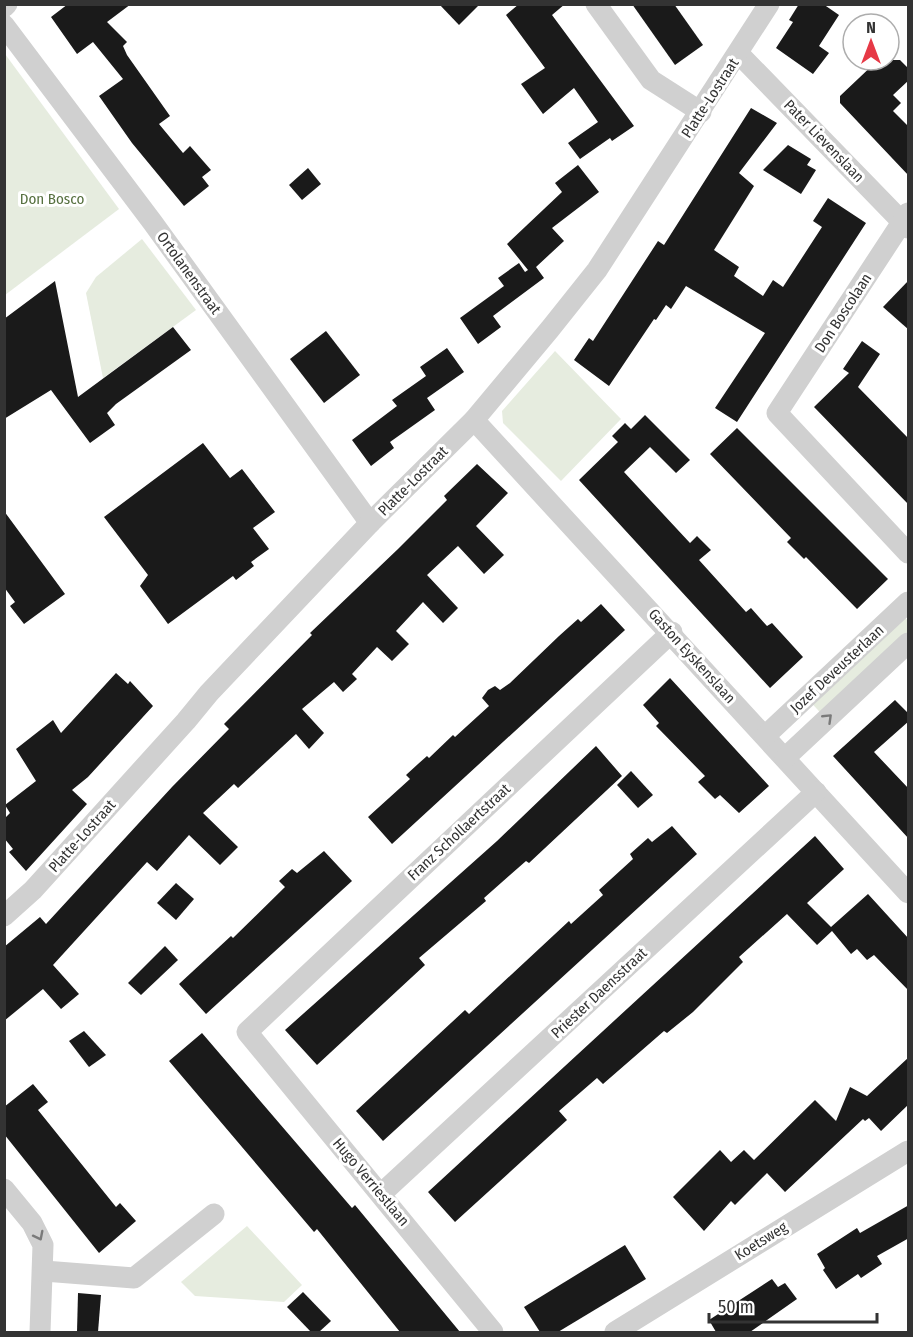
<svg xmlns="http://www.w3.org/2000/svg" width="913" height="1337" font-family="'Fira Sans Condensed',sans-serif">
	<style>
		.green { fill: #e6ecdf }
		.building { fill: #1a1a1a }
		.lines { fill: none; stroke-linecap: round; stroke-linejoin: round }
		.street { stroke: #d0d0d0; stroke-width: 21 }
		.oneway { stroke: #7a7a7a }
		.labels { text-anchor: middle; stroke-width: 6; stroke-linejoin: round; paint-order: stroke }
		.street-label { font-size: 15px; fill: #333; stroke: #fff }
		.park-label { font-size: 15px; fill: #56703f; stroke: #fff }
	</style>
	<rect width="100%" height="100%" fill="#fff"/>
	<!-- green -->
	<g class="green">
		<polygon points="5,54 119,209 5,295 4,295"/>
		<polygon points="142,239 196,310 103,378 86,293 96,277"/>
		<polygon points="555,351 621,419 561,481 503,423 502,411"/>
		<polygon points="899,611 908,621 908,643 827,720 807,698"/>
		<polygon points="247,1226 302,1285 284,1302 195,1296 181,1282"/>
	</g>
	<!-- building -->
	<g class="building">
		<polygon points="68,4 131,4 107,22 127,42 123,46 127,55 170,116 159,124 183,153 190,146 211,170 202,177 209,186 184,206 132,143 99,96 123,79 93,42 77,54 51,17"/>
		<polygon points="439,4 480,4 459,25"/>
		<polygon points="519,4 565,4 552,15 634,126 612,141 610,138 580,159 568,143 598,122 574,88 543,114 521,84 545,68 506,15"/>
		<polygon points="632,4 674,4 703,45 675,65"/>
		<polygon points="799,4 823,4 839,15 819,46 829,53 813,74 776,48 793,22 789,20"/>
		<polygon points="878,60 900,60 909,69 909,80 893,95 901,103 893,111 909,127 909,176 840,103 840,96"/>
		<polygon points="751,108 777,123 739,173 754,186 714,250 739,267 734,276 763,296 773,280 783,287 822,227 813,221 828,198 866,223 737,422 715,408 765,333 686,286 671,309 666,305 656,320 654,319 609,386 574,360 589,338 593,341 658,241 664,245"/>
		<polygon points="788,145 811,159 807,165 816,170 801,194 763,170"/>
		<polygon points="578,165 599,192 552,228 564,241 536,267 544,278 493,316 501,327 478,344 460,318 504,286 498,278 519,263 525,272 528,270 507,244 562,192 555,183"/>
		<polygon points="308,168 321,184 302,200 289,185"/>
		<polygon points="909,280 909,330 883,307"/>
		<polygon points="55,281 78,397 173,327 191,350 116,404 107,413 115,425 90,443 51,390 4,419 4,319"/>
		<polygon points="326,331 360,375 324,403 290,359"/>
		<polygon points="862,341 880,354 858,387 909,439 909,505 814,407 849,373 843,369"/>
		<polygon points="447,348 464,372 427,398 435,410 390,442 394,448 371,466 352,440 397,406 392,400 426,376 420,367"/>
		<polygon points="645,415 690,460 676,473 650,447 624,472 690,543 697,536 711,550 699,560 746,612 751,608 767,626 772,623 803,657 770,688 579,480 618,442 612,436 625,423 631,429"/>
		<polygon points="737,428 888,579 857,609 806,557 804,559 787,542 791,538 710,454"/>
		<polygon points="203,443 230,478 242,469 275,512 253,528 269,549 251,562 254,566 236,580 233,576 168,624 140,586 148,575 104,517"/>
		<polygon points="477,464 508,493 476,526 504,555 484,574 458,546 427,575 458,608 443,623 423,602 396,631 409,644 392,661 377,647 352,674 357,679 343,692 334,682 302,709 324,733 309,749 296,734 238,788 234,784 203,813 238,847 220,865 189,835 157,871 147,862 53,965 79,994 61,1009 43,989 4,1021 4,947 40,917 46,924 172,787 229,729 224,724 312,635 310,633 398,549 447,500 444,496"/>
		<polygon points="4,511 65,594 24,624 10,606 15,602 4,587"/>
		<polygon points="601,604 625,630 392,844 368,817 410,779 406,775 418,764 427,756 429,758 453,735 455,737 489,706 482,698 488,690 495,686 500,690 510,683 559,636 578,619 581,622"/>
		<polygon points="116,673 128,684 130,681 153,706 88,777 72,790 87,804 26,871 9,852 13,849 4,838 4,819 10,813 5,805 36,781 16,749 53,720 61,733"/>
		<polygon points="670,678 769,786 739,813 720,795 715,799 698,782 705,776 656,726 659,723 643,705"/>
		<polygon points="895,700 909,714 909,721 874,752 909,789 909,839 833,756"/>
		<polygon points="596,746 622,776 529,863 526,861 484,898 486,901 419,958 425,965 317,1065 285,1030 497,841"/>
		<polygon points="631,771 653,795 638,808 617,785"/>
		<polygon points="672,826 697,854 383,1141 356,1111 465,1010 469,1014 569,921 571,924 603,895 599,890 633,859 630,854 648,838 652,842"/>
		<polygon points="815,836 844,869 807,903 831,927 868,894 909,939 909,991 874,955 867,960 857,949 851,954 832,931 817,945 787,914 739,957 743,962 693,1012 667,1033 664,1031 603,1084 597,1078 559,1111 567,1120 455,1222 428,1192"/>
		<polygon points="324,851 352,881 206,1014 179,984 231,936 233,938 285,887 279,881 292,869 297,873"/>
		<polygon points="176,883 194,899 176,920 157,903"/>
		<polygon points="165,946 178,960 141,995 128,983"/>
		<polygon points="84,1031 106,1055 89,1067 69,1041"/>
		<polygon points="202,1033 352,1208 355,1205 460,1332 400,1332 317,1229 314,1232 169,1061"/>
		<polygon points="909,1057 909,1104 881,1131 869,1118 865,1121 863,1119 785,1192 767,1173 735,1205 731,1201 704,1231 673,1197 720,1150 731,1162 744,1150 754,1160 815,1100 836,1121 850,1087 867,1096"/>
		<polygon points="33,1084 48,1102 38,1110 116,1207 120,1203 136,1221 99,1253 4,1134 4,1107"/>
		<polygon points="909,1205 909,1238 877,1256 882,1264 861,1278 858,1274 836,1289 823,1270 825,1268 817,1254 857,1228 860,1233"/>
		<polygon points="625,1245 646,1279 558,1332 540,1332 524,1307"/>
		<polygon points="772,1279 778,1287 785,1283 797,1299 750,1332 716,1332 709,1320"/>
		<polygon points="303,1292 331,1321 319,1332 311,1332 287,1307"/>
		<polygon points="78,1293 101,1295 98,1332 77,1332"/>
	</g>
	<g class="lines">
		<!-- street -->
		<g class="street">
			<polyline points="596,4 651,80 701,112"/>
			<polyline points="4,7 7,4"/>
			<polyline points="4,25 153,223 370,523"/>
			<polyline points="739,54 908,228"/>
			<polyline points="908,213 777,413 908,553"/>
			<polyline points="474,420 908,893"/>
			<polyline points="765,736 908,602"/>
			<polyline points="785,758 908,643"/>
			<polyline points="4,916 33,890 186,721 209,693 370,523 474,420 550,329 597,270 769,4"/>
			<polyline points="4,1189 32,1223 43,1245 40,1332"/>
			<polyline points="381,1194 816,792"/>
			<polyline points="44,1271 134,1278 214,1214"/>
			<polyline points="493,1332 247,1032 672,632"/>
			<polyline points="615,1332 908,1151"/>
		</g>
	</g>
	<!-- one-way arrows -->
	<defs><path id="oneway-chevron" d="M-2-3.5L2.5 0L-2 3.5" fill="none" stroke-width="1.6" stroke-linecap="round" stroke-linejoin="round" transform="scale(1.5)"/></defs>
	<g class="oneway">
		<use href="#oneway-chevron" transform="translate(828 718) rotate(-44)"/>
		<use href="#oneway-chevron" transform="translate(39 1236) rotate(63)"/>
	</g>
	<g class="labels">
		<!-- street labels -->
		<g class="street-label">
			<text transform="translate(710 98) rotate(-57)" y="5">Platte-Lostraat</text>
			<text transform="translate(824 141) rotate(46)" y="5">Pater Lievenslaan</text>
			<text transform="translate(189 273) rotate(54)" y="5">Ortolanenstraat</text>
			<text transform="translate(843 313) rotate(-57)" y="5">Don Boscolaan</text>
			<text transform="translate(413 481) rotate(-45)" y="5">Platte-Lostraat</text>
			<text transform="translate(692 656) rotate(48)" y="5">Gaston Eyskenslaan</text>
			<text transform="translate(837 669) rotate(-43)" y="5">Jozef Deveusterlaan</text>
			<text transform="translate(459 832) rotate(-43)" y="5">Franz Schollaertstraat</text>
			<text transform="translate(82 836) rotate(-48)" y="5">Platte-Lostraat</text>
			<text transform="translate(599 993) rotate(-43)" y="5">Priester Daensstraat</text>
			<text transform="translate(371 1182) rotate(50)" y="5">Hugo Verriestlaan</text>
			<text transform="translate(761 1241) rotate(-32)" y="5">Koetsweg</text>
		</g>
		<!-- park labels -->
		<g class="park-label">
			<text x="52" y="204">Don Bosco</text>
		</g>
	</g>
	<!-- border -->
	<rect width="913" height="1337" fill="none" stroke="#333333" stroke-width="12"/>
	<!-- north arrow -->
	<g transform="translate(871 42)"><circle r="28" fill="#ffffff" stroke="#adadad" stroke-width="1.5"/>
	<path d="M0-4.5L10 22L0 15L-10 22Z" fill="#e63946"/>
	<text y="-9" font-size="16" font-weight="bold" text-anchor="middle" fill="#333333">N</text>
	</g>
	<!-- scale -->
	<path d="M709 1313v9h168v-9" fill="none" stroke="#333333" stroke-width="3"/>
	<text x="718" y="1313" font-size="18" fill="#333333" stroke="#ffffff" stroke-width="4.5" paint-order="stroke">50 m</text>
</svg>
